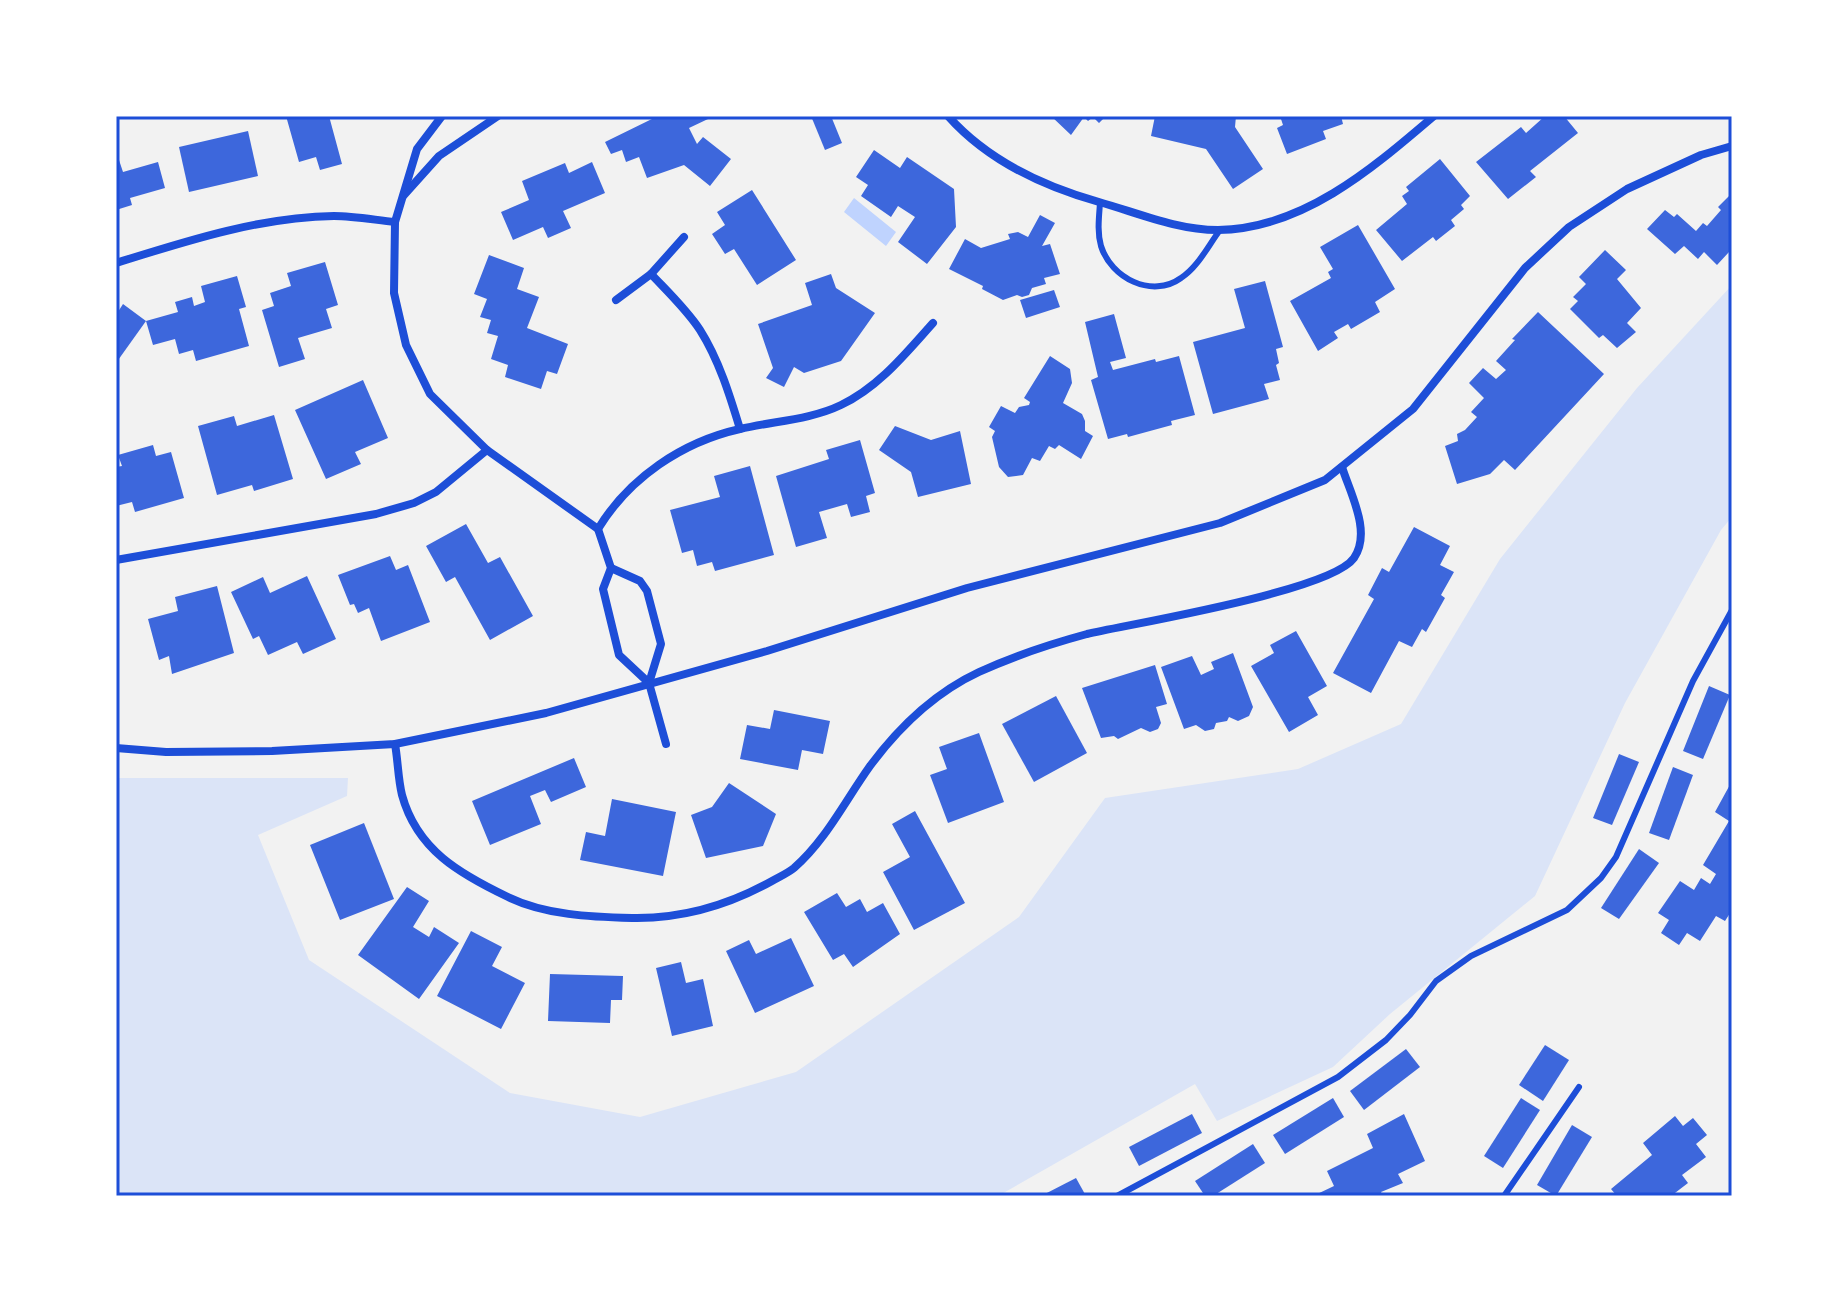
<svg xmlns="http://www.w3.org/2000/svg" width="1848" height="1312" font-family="Manrope,sans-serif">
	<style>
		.green { fill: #dbe4f7 }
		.water { fill: #bfd3fe }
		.building { fill: #3d67dc }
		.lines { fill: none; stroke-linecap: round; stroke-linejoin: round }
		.service { stroke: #1d4ed8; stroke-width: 6 }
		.minor { stroke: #1d4ed8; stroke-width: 8 }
		.neatline { fill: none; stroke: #1d4ed8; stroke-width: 3 }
	</style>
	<rect width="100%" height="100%" fill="#f2f2f2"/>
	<!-- green -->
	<polygon class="green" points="1732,285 1732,517 1721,530 1625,703 1535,896 1390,1014 1333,1067 1217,1121 1195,1084 998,1196 116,1196 116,778 348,778 347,796 258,835 309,960 510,1093 640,1117 796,1072 1019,917 1105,798 1298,769 1401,724 1500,559 1637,388"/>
	<!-- water -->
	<polygon class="water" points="854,198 896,232 886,246 844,212"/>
	<!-- building -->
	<g class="building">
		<polygon points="286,116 329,116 342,164 320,170 316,157 299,162"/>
		<polygon points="658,116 706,116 708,119 689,128 697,144 703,137 731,159 710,186 684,165 647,178 639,157 626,162 622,150 611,154 605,142"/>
		<polygon points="811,116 831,116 842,143 825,150"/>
		<polygon points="1051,116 1106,116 1099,123 1093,117 1088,121 1084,117 1071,135"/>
		<polygon points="1155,116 1236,116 1235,127 1263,169 1233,189 1206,149 1151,136"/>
		<polygon points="1280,116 1341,116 1343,124 1323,131 1326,139 1287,154 1277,128 1283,125"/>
		<polygon points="1545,116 1564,116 1578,133 1530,171 1536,177 1508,199 1476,162 1521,127 1526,133"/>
		<polygon points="248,131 258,176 189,192 179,147"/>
		<polygon points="874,150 900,168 907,157 954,189 956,227 927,264 898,242 915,217 898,206 891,217 861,196 868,185 856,177"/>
		<polygon points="116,151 123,172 158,162 165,188 130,198 132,205 116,210"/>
		<polygon points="1440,159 1470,196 1461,205 1464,209 1451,220 1455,226 1436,241 1433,237 1402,261 1376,230 1407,204 1402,196 1409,191 1406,187"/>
		<polygon points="592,162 605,193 563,211 571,228 548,238 543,227 513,240 501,212 529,200 522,181 565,163 569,173"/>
		<polygon points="752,190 796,260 757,285 734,249 725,254 712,234 725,225 717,212"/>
		<polygon points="1732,193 1732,255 1729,252 1717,265 1704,252 1698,259 1684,246 1675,254 1647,229 1665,210 1674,217 1677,214 1696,231 1703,223 1707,226 1721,210 1718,207"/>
		<polygon points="1040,215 1055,223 1042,246 1050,244 1060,274 1044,278 1046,284 1032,288 1029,295 1022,297 1017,295 1003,300 982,289 983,286 949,269 965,239 981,248 1010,239 1008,234 1018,232 1028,237"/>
		<polygon points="1358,225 1395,289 1375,302 1380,312 1351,329 1348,324 1334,332 1338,338 1318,351 1290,301 1331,278 1328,272 1333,269 1320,247"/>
		<polygon points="1605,250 1626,270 1617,279 1641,308 1627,323 1636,332 1617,348 1603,335 1599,338 1570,309 1578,301 1573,297 1586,284 1579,277"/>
		<polygon points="489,255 524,268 517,289 539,297 527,328 568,344 557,374 547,371 541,389 505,377 508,365 491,359 498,336 487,333 491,320 480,317 487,299 474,294"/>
		<polygon points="325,262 338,305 326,309 332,328 298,338 305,359 279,367 262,310 274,306 270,293 291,286 287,273"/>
		<polygon points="831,274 836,288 875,313 841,361 804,373 794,367 784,387 766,378 773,368 758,324 812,305 805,283"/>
		<polygon points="237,276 246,307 239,309 249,346 196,361 193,350 179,354 175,339 153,345 146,321 178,312 175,302 192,297 194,306 205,302 201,286"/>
		<polygon points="1265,281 1283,347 1276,349 1279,363 1276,365 1280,380 1264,384 1269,399 1213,414 1193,342 1245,328 1234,289"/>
		<polygon points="1054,290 1060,307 1026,318 1020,300"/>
		<polygon points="123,304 146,321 116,363 116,315"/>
		<polygon points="1538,312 1604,374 1515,470 1504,460 1490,474 1457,484 1445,446 1458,441 1457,434 1465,430 1477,417 1471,412 1484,398 1469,383 1483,368 1496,379 1506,370 1496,361 1515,340 1512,339"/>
		<polygon points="1114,314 1126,358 1110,362 1113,370 1155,359 1156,362 1179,356 1195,415 1171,421 1172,425 1128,437 1127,434 1108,439 1091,380 1098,377 1085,322"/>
		<polygon points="1050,356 1070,369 1072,383 1063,403 1082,414 1085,421 1085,431 1093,436 1081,459 1059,445 1055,449 1049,446 1040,461 1032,458 1023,475 1008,477 999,467 992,437 995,431 989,427 1001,406 1015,413 1019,407 1029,405 1030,402 1024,398"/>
		<polygon points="363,380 388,438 355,452 361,464 326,479 295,410"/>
		<polygon points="274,415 293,479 254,491 252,485 217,495 198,426 234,416 237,426"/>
		<polygon points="895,426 931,440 960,431 971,484 918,497 911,472 879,450"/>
		<polygon points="860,440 875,493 866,496 870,512 851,517 847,504 819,512 827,538 796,547 776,476 829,459 826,450"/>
		<polygon points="153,445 156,456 171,452 184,498 135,512 132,502 116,506 116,467 122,466 118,455"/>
		<polygon points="750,466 774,555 715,571 712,562 697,566 693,550 682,553 670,510 720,497 714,476"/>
		<polygon points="466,524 488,563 500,557 533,616 490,640 455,577 446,582 426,546"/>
		<polygon points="1414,527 1450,546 1440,565 1454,572 1441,595 1445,598 1426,632 1422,629 1412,647 1399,641 1371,693 1333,673 1374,599 1368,595 1382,568 1389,572"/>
		<polygon points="390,556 396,570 408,565 430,622 381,641 369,608 358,613 354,604 350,605 338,575"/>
		<polygon points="307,576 336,639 303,654 297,642 268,655 259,636 253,639 231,592 263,577 270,593"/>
		<polygon points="217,586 234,653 172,674 169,656 159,660 148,619 178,611 175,597"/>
		<polygon points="1296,631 1327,686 1308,697 1318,715 1289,732 1251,666 1274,653 1270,645"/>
		<polygon points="1233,653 1253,707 1249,716 1238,721 1229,717 1227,721 1216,723 1214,729 1205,731 1196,725 1184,729 1161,667 1192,656 1201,675 1214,669 1211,662"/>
		<polygon points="1155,665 1167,704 1156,707 1161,723 1158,729 1150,732 1141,728 1118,739 1114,736 1101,738 1082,688"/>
		<polygon points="1709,686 1730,695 1703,759 1683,751"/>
		<polygon points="1056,696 1087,753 1034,782 1002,724"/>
		<polygon points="774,710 830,721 823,754 802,750 798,770 740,759 747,725 770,729"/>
		<polygon points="979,733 1004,802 948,823 930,775 947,769 939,747"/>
		<polygon points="1619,754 1639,762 1612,825 1593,818"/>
		<polygon points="574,758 586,787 551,802 545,790 530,796 541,824 490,845 472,801"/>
		<polygon points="1673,767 1693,775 1669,840 1649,833"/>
		<polygon points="1732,781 1732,910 1725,921 1716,916 1700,941 1687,933 1679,945 1661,933 1669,920 1658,913 1680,881 1694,890 1701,878 1710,884 1716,874 1703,865 1729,821 1715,812"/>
		<polygon points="729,783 776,814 763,846 706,858 691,815 712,807"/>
		<polygon points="612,799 676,812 663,876 580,860 586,832 605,836"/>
		<polygon points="915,811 965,903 914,930 883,872 910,857 892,824"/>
		<polygon points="364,823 394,899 340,920 310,845"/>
		<polygon points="1639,849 1659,863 1619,919 1601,908"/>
		<polygon points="407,887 429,901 413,927 429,937 434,927 459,943 419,999 358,955"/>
		<polygon points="837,893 846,907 860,899 867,912 883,903 900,934 853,967 844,954 833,960 804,912"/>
		<polygon points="471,931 502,947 492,966 525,983 501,1029 437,996"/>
		<polygon points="791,938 814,986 755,1013 726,951 749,940 756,954"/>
		<polygon points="681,962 686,983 703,979 713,1026 672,1036 656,968"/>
		<polygon points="550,974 623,976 622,1000 611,1000 610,1023 548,1021"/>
		<polygon points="1545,1045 1569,1060 1543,1101 1519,1085"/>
		<polygon points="1406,1049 1420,1067 1364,1110 1350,1091"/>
		<polygon points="1333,1098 1344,1117 1285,1154 1273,1135"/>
		<polygon points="1521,1098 1540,1110 1503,1168 1484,1156"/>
		<polygon points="1192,1114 1202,1133 1139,1166 1129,1147"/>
		<polygon points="1404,1114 1425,1161 1398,1174 1403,1183 1381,1192 1383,1196 1313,1196 1334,1186 1327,1171 1373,1148 1367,1134"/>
		<polygon points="1675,1116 1683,1126 1693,1118 1707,1135 1696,1144 1706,1157 1682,1175 1688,1183 1671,1196 1617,1196 1611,1189 1652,1155 1643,1143"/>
		<polygon points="1572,1125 1592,1137 1556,1196 1537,1185"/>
		<polygon points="1253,1144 1265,1163 1213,1196 1205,1196 1195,1181"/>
		<polygon points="1076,1178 1086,1196 1041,1196"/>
	</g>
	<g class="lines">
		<!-- service -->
		<g class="service">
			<path d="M 1100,203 C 1099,217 1097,232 1101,246 C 1111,278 1152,299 1181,278 C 1198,267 1208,246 1220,230"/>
			<polyline points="1117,1196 1338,1077 1386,1040 1410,1015 1436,981 1471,956 1567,910 1601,878 1616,857 1693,681 1732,610"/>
			<polyline points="1504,1196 1579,1087"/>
		</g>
		<!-- minor -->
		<g class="minor">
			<polyline points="442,116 417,149 395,222 394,293 406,345 430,394 487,450 598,529 611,568 603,589 619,655 649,683"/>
			<path d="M 948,116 C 988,161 1042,186 1099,202 C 1138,213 1177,230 1218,230 C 1303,229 1373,168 1434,116"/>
			<polyline points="404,195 439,156 498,116"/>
			<path d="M 116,263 C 186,241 260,217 334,216 C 354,216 375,220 395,222"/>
			<path d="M 651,274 C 668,292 687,310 700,330 C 719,360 730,396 740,429"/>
			<polyline points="616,300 651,274 684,237"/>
			<path d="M 598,529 C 629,478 682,442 740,429 C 773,421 810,420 841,405 C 879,387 906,353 933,323"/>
			<polyline points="116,560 376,514 414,503 436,492 487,450"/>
			<polyline points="611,568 640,581 647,591 661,644 649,683"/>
			<polyline points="649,683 666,744"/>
			<path d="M 395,744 C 398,761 398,779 402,795 C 417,850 460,874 508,897 C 545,915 591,917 632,918 C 682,919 729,905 772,881 C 779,877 788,873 794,868 C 826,840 845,801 870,766 C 899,727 934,693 979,672 C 1014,656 1050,644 1087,634 C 1135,623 1331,591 1354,558 C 1372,532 1350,493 1342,467"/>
			<polyline points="116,748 166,752 272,751 395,744 546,713 767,651 967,588 1220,523 1325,480 1413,409 1525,268 1569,227 1627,189 1701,155 1732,146"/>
		</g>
	</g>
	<!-- border -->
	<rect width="1848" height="1312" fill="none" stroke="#ffffff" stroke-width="236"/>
	<rect x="118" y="118" width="1612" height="1076" class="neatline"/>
</svg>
